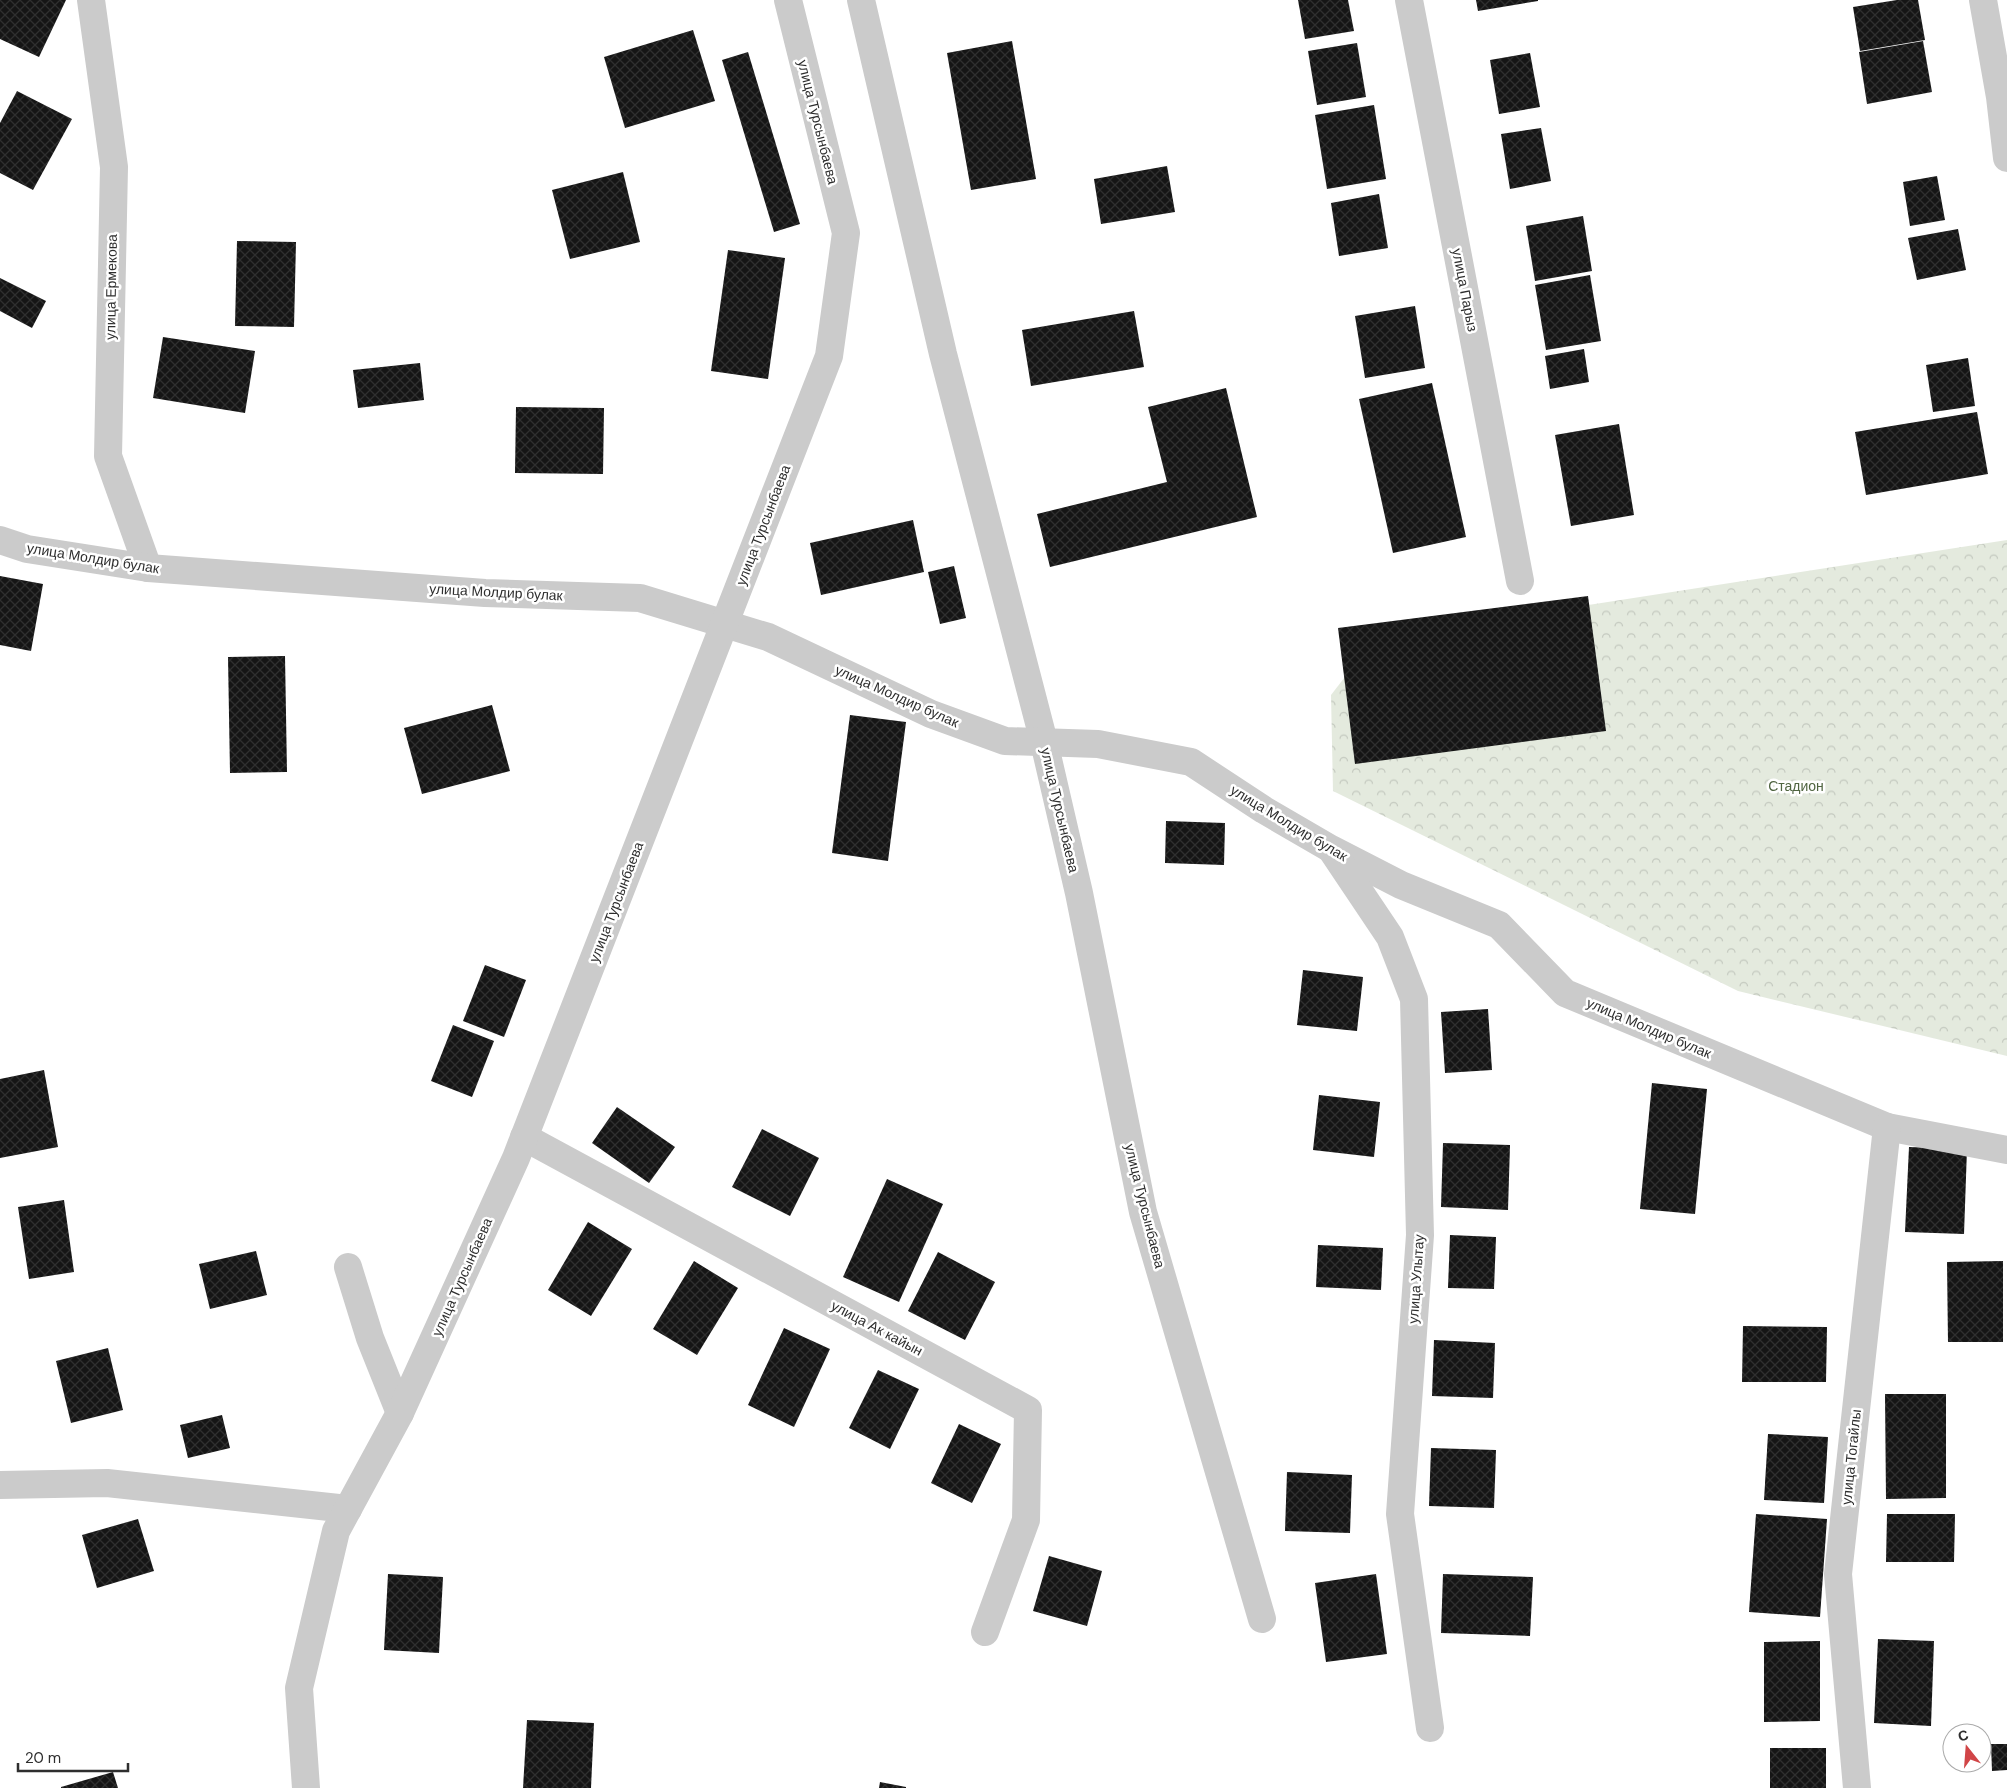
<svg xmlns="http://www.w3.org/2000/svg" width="2007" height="1788" font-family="'DM Sans',sans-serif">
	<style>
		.forest { fill: url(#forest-crowns) }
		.building { fill: url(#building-cross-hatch) }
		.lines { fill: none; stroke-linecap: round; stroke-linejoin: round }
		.minor { stroke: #cbcbcb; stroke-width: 28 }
		.tertiary { stroke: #cbcbcb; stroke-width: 28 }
		.labels { text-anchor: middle; stroke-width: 5; stroke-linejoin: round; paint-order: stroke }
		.street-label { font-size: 14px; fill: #2e2e2e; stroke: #fff }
		.park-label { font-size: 14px; fill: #506541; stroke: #fff }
	</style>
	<defs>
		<pattern id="forest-crowns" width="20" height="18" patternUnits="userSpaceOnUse" patternTransform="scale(1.25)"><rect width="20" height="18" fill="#e4eade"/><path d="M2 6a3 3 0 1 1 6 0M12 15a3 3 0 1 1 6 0" fill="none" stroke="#c4c9bf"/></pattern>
		<pattern id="building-cross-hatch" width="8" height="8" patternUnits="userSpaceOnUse" patternTransform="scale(1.25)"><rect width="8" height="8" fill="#151515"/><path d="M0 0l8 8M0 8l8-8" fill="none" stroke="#2f2f2f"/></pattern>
	</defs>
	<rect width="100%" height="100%" fill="#fff"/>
	<!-- forest -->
	<polygon class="forest" points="2007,540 2007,1056 1738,991 1333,791 1331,695 1375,638"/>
	<!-- building -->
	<g class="building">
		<polygon points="0,0 66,0 39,57 0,39"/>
		<polygon points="1298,0 1348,0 1354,31 1305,39"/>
		<polygon points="1476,0 1538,0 1538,1 1478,11"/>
		<polygon points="1897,0 1918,0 1925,40 1860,51 1853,7"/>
		<polygon points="693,30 715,101 625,128 604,57"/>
		<polygon points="1012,41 1036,179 971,190 947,53"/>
		<polygon points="1923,41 1932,92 1867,104 1859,52"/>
		<polygon points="1357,43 1366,97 1317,105 1308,51"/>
		<polygon points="748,52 800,224 774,232 722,60"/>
		<polygon points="1530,53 1540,107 1499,114 1490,60"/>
		<polygon points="17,91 72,119 33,190 0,173 0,123"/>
		<polygon points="1374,105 1386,179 1327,189 1315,115"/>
		<polygon points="1541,128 1551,181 1510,189 1501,134"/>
		<polygon points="1167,166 1175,212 1101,224 1094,179"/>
		<polygon points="623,172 640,242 570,259 552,190"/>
		<polygon points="1937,176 1945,220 1910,226 1903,182"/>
		<polygon points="1379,194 1388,248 1339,256 1331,203"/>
		<polygon points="1583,216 1592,271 1535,281 1526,226"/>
		<polygon points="1958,229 1966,270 1917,280 1908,238"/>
		<polygon points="237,241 296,242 294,327 235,326"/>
		<polygon points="728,250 785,258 768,379 711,371"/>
		<polygon points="1590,275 1601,341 1546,350 1535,285"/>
		<polygon points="0,278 46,301 32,328 0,311"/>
		<polygon points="1415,306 1425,368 1365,378 1355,316"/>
		<polygon points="1134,311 1144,367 1031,386 1022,330"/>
		<polygon points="163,337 255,351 245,413 153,398"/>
		<polygon points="1584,349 1589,382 1550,389 1545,356"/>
		<polygon points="1968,358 1975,406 1933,412 1926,365"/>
		<polygon points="420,363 424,400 358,408 353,370"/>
		<polygon points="1432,383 1466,537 1393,553 1359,399"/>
		<polygon points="1226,388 1257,517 1050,567 1037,514 1167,482 1148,407"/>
		<polygon points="516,407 604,408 603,474 515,473"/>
		<polygon points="1977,412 1988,474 1866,495 1855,432"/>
		<polygon points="1619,424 1634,515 1571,526 1555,435"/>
		<polygon points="913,520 924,572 821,595 810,543"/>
		<polygon points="954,566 966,618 940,624 928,572"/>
		<polygon points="0,576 43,584 31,651 0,645"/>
		<polygon points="1588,596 1606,731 1355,764 1338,628"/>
		<polygon points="285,656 287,772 230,773 228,657"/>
		<polygon points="492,705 510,771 422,794 404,728"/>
		<polygon points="850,715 906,722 888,861 832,853"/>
		<polygon points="1166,821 1225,823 1224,865 1165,863"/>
		<polygon points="485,965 526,980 504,1037 463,1021"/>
		<polygon points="1303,970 1363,977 1357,1031 1297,1025"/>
		<polygon points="1488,1009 1492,1070 1445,1073 1441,1012"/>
		<polygon points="453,1025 494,1041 472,1097 431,1081"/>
		<polygon points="44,1070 58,1147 0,1158 0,1079"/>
		<polygon points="1652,1083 1707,1089 1695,1214 1640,1209"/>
		<polygon points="1319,1095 1380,1102 1374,1157 1313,1150"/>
		<polygon points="617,1107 675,1147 649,1183 592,1143"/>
		<polygon points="762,1129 819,1158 790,1216 732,1187"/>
		<polygon points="1443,1143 1510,1145 1508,1210 1441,1207"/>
		<polygon points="1909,1147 1967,1149 1964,1234 1905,1232"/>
		<polygon points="887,1179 943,1204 899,1302 843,1277"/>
		<polygon points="64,1200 74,1272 29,1279 18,1207"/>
		<polygon points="588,1222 632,1249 591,1316 548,1290"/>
		<polygon points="1450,1235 1496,1237 1494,1289 1448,1288"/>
		<polygon points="1318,1245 1383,1248 1381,1290 1316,1287"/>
		<polygon points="256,1251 267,1295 210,1309 199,1264"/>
		<polygon points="938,1252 995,1282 965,1340 908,1311"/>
		<polygon points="694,1261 738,1288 697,1355 653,1329"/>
		<polygon points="2003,1261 2003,1342 1948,1342 1947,1262"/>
		<polygon points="1743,1326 1827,1327 1826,1382 1742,1382"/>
		<polygon points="784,1328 830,1349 794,1427 748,1405"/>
		<polygon points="1434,1340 1495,1343 1493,1398 1432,1396"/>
		<polygon points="108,1348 123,1410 71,1423 56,1361"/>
		<polygon points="878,1370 919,1389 890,1449 849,1428"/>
		<polygon points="1885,1394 1946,1394 1946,1498 1886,1499"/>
		<polygon points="222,1415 230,1448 188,1458 180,1425"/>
		<polygon points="959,1424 1001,1444 972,1503 931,1483"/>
		<polygon points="1768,1434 1828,1437 1824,1503 1764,1500"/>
		<polygon points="1431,1448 1496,1450 1494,1508 1429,1506"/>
		<polygon points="1287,1472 1352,1475 1350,1533 1285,1531"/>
		<polygon points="1756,1514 1827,1519 1820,1617 1749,1612"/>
		<polygon points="1887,1514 1955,1514 1954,1562 1886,1562"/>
		<polygon points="138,1519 154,1571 97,1588 82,1535"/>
		<polygon points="1049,1556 1102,1571 1087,1626 1033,1611"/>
		<polygon points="388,1574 443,1577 439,1653 384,1650"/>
		<polygon points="1376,1574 1387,1654 1326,1662 1315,1583"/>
		<polygon points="1443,1574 1533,1577 1530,1636 1441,1633"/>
		<polygon points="1878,1639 1934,1641 1931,1726 1874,1723"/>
		<polygon points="1820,1641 1820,1721 1764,1722 1764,1642"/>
		<polygon points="527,1720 594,1723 591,1788 523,1788"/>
		<polygon points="1991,1744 2007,1744 2007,1770 1992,1771"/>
		<rect x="1770" y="1748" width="56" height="40"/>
		<polygon points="113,1772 118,1788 61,1788 61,1787"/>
		<polygon points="880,1782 906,1787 906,1788 879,1788"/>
	</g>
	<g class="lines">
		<!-- minor -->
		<g class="minor">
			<polyline points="91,0 114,167 108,456 148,568"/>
			<polyline points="861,0 943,354 1044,742 1079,893 1143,1212 1262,1619"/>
			<polyline points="1409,0 1520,581"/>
			<polyline points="1983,0 2000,97 2007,158"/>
			<polyline points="0,540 27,549 148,568 485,593 640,598 768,637 931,714 1005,741 1098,744 1191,762 1264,810 1331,849 1401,885 1499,925 1565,993 1887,1127 2007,1150"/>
			<polyline points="1333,852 1390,937 1414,999 1420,1235 1400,1514 1430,1728"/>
			<polyline points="524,1137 1028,1410 1026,1520 985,1632"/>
			<polyline points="348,1267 370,1338 400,1413"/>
			<polyline points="0,1485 107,1483 348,1509"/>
			<polyline points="1857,1788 1838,1574 1887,1127"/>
		</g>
		<!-- tertiary -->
		<polyline class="tertiary" points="306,1788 299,1688 336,1531 400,1413 516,1158 829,356 846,233 788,0"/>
	</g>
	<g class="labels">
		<!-- street labels -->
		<g class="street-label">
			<text transform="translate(818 122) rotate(76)" y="5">улица Турсынбаева</text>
			<text transform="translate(111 287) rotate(-89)" y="5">улица Ермекова</text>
			<text transform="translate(1465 290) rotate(79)" y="5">улица Парыз</text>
			<text transform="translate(763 525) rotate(-69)" y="5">улица Турсынбаева</text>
			<text transform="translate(93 558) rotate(9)" y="5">улица Молдир булак</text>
			<text transform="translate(496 592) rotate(3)" y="5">улица Молдир булак</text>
			<text transform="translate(897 696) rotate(24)" y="5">улица Молдир булак</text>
			<text transform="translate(1060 810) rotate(77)" y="5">улица Турсынбаева</text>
			<text transform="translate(1289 823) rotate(31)" y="5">улица Молдир булак</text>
			<text transform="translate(616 902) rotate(-69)" y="5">улица Турсынбаева</text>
			<text transform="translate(1649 1028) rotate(23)" y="5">улица Молдир булак</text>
			<text transform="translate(1145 1206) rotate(76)" y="5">улица Турсынбаева</text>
			<text transform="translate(462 1277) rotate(-66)" y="5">улица Турсынбаева</text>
			<text transform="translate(1416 1279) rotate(-86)" y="5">улица Улытау</text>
			<text transform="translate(877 1328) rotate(28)" y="5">улица Ак кайын</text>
			<text transform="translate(1851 1457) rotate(-84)" y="5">улица Тогайлы</text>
		</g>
		<!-- park labels -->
		<g class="park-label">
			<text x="1796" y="791">Стадион</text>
		</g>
	</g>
	<!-- north arrow -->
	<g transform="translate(1967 1748) rotate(343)"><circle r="24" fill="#ffffff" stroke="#ababab"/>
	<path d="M0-4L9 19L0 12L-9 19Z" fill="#d14547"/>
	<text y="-8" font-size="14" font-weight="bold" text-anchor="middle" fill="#2e2e2e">С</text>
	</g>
	<!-- scale -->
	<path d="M18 1763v8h110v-8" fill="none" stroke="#2e2e2e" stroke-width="2.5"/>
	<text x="25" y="1763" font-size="15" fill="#2e2e2e" stroke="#ffffff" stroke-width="4" paint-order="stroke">20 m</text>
</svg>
